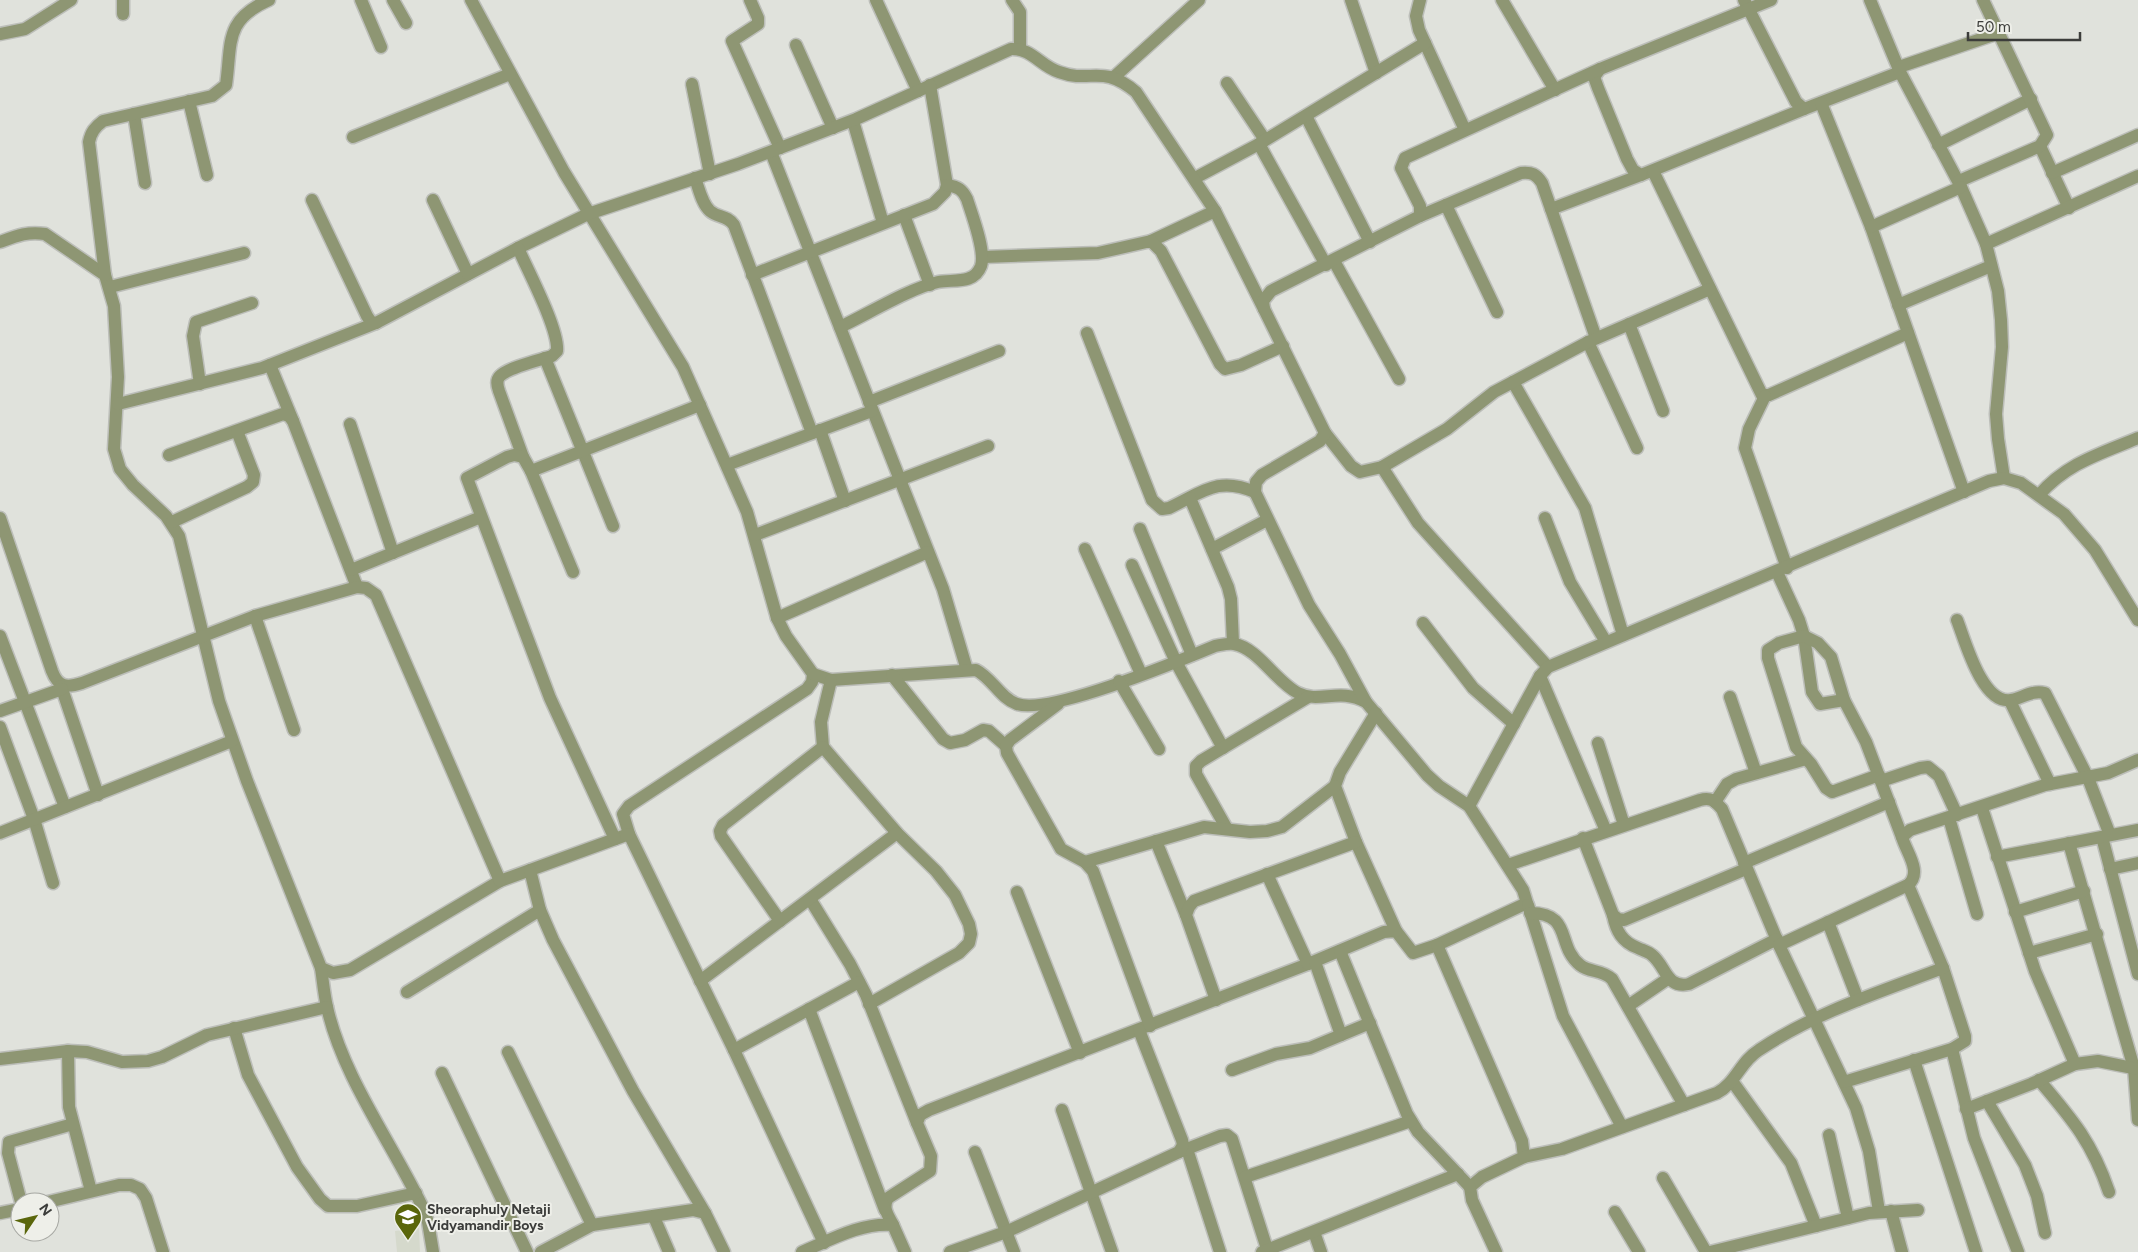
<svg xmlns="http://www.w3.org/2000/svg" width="2138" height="1252" font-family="Figtree,sans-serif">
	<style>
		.built { fill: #d5d9cc }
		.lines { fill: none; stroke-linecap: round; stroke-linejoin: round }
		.minor-casing { stroke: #bcbeb9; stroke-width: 15 }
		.minor { stroke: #8e9673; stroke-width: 12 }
		.labels { text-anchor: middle; stroke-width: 4; stroke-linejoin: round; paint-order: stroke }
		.poi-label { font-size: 14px; font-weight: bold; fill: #3c3d3b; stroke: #eeefe9; text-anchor: start }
	</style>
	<rect width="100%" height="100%" fill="#e0e2dc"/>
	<!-- built -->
	<polygon class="built" points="419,1228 420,1252 397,1252 395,1231"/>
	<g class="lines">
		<!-- minor casing -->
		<g class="minor-casing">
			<g id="minor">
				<polyline points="123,0 123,14"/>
				<polyline points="361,0 381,47"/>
				<polyline points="393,0 406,23"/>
				<polyline points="471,0 564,172 683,367 747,512 777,618 786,636 813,674 812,682 807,689 629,806 623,814 629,834 734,1050 824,1243"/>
				<polyline points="750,0 758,18 758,24 732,41 780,148"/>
				<polyline points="876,0 918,91"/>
				<polyline points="1012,0 1020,12 1020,49"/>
				<polyline points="1351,0 1376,73"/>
				<polyline points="1420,0 1416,16 1419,30 1465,130"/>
				<polyline points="1502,0 1555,90"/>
				<polyline points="1744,0 1796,102 1804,109 1900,72"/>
				<polyline points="1771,0 1600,69 1594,77 1598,88 1627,159 1633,170 1641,175 1804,109"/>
				<polyline points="1870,0 1900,72 1961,187 1986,244 1998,291 2001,320 2002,347 1996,414 1998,439 2004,478"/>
				<polyline points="0,34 25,29 71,0"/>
				<polyline points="796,45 833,128"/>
				<polyline points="1899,67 1999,33"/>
				<polyline points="1114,77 1199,0"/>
				<polyline points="1227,83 1265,140"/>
				<polyline points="692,84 710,174"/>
				<polyline points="189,101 207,175"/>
				<polyline points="1821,103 1871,227 1964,492"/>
				<polyline points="134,114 145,183"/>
				<polyline points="1306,116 1370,242"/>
				<polyline points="853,121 883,223"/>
				<polyline points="353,137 510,74"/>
				<polyline points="1259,144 1326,265"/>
				<polyline points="1938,145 2031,99"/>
				<polyline points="2040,146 2069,208"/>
				<polyline points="771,152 943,589 967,670"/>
				<polyline points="1653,171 1762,395 1769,395 1908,333"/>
				<polyline points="2052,173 2138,135"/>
				<path d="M 695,178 C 699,189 702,204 710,211 C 718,218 727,215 734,225 L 812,433"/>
				<polyline points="1195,178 1259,144 1425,43"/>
				<polyline points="1959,181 2040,146 2047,135 1983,0"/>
				<path d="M 312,200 L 367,316 L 371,322 L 376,323 L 518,248 L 588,214 L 738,164 L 856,119 L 1011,49 C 1032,48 1040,66 1059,72 C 1092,84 1101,63 1136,92 L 1215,211 L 1264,309"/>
				<polyline points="433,200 468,274"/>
				<polyline points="1446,205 1497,312"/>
				<polyline points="1551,209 1641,175"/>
				<polyline points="904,215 930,285"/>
				<path d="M 1420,216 L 1521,173 C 1532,172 1536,174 1542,183 L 1596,338"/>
				<polyline points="1871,227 1961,187"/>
				<polyline points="1151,241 1215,211"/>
				<path d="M 0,242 C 16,236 28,231 45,234 L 105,275 L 114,306 L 118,377 L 114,449 L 120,469 L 133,485 L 166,516 L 179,536 L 219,701 L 247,781 L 321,968 L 333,973 L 350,970 L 500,881 L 629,834"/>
				<polyline points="1986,244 2138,176"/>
				<path d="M 518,248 C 528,271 559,329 557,351 L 552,356 C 540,360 509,367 500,376 C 496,380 497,385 499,391 L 523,457"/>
				<polyline points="983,257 1098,253 1151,241 1161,251 1220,364 1225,369 1241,365 1283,346"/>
				<polyline points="1334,261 1399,379"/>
				<path d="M 105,275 L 89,142 C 91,132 95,127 103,121 L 212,96 L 226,85 C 232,42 224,20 269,0"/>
				<polyline points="752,275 933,204 945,192 947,185 930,85"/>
				<polyline points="110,287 244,253"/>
				<polyline points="1898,305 1991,266"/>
				<polyline points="1629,324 1663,411"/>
				<path d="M 840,327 C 866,315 910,288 938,282 C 953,279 974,285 981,266 C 986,251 972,215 967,199 C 962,189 958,187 947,185"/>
				<path d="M 1087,333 L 1152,500 L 1162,509 L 1169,508 C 1203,492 1218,476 1255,492"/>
				<polyline points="1588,342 1637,448"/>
				<polyline points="545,358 613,526"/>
				<polyline points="270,365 293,421"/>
				<polyline points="1513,382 1585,508 1623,635"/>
				<polyline points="200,384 193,336 196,322 252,303"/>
				<polyline points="1765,396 1749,429 1745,448 1787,568"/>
				<polyline points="869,402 999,351"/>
				<polyline points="118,404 262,368 376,323"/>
				<polyline points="350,424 393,553"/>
				<polyline points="820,430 845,501"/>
				<polyline points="1325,433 1351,466 1360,472 1382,467 1447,429 1494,392 1588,342 1710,289"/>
				<polyline points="169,455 283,414 289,416 293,421 357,587"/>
				<polyline points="727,465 872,411"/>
				<polyline points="1382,467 1418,523 1548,667"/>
				<polyline points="531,471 700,405"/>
				<path d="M 2039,495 C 2067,463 2100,454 2138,438"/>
				<polyline points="1190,498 1228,587 1231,599 1233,643"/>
				<path d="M 0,518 L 52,671 C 58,687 66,688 82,683 L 255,616 L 357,587 L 366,588 L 376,595 L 500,881"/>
				<polyline points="1545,518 1570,582 1606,642"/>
				<polyline points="172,522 247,487 253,482 254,475 237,431"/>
				<polyline points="1140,529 1192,655"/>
				<polyline points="755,535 988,446"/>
				<polyline points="1085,549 1141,674"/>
				<polyline points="1212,549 1267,520"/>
				<polyline points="1132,565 1176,662 1223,748"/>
				<polyline points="351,570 481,517"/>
				<polyline points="573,572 531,471 523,457 514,455 507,457 467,478 550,698 615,839"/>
				<polyline points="1777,572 1799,620 1804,636 1812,692 1820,704 1844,700"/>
				<polyline points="255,616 294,730"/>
				<polyline points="777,618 928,552"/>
				<path d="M 1957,620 C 1965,640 1982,705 2011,700 C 2023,698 2031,690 2045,693 L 2088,778 L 2110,835"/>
				<polyline points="1423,623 1473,688 1514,724"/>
				<polyline points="0,636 65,807"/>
				<path d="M 813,674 L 831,680 L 976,670 C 992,678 1000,698 1017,704 C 1049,715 1179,661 1215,646 C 1221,645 1228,643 1234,644 C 1258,648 1276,682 1298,693 C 1320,704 1339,687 1366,702 L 1427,775 L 1439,786 L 1469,806 L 1523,890 L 1527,903 L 1437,945 L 1413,953 L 1396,931 L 1384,932 L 1308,964 L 929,1110 L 920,1115 L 917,1123 L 931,1156 L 930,1171 L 888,1198 C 882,1208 888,1215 893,1225"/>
				<polyline points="892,675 943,739 950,743 965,740 983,730 989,731 1006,746"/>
				<polyline points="1540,676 1606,831"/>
				<polyline points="831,680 821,722 823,747 897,833 936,871 955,895 969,924 971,934 969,943 959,953 869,1004"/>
				<polyline points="1119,681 1159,749"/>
				<polyline points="61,686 98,795"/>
				<polyline points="1730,697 1756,773"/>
				<polyline points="2010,701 2050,784"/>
				<polyline points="1366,702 1340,654 1309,605 1255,492 1256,482 1262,475 1320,441 1325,433 1264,309 1263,301 1271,291 1420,216 1420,206 1401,168 1405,158 1600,69"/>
				<polyline points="1058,704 1010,740 1006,746 1007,753 1061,849 1085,862 1093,871 1150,1026"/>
				<polyline points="0,711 62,689"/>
				<polyline points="1376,713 1340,772 1335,786 1356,842 1396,931"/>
				<polyline points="0,727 34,819 53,883"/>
				<polyline points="1598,743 1624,825"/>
				<polyline points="1879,775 1832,792 1826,788 1811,764 1796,747 1768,658 1768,650 1779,643 1804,636 1818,643 1831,657 1844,700 1866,742 1902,837"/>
				<polyline points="1881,781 1920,768 1928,767 1939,776 1957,815"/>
				<polyline points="1715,802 1727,784 1736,779 1806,759"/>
				<polyline points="1469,806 1540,676 1548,667 1989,481 2004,478 2021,483 2064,514 2095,550 2138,620"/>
				<polyline points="1982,808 2035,971 2075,1064"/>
				<polyline points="1949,818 1977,914"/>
				<polyline points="1227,829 1196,774 1196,766 1201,761 1308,697"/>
				<polyline points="0,833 232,741"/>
				<polyline points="2102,837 2138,974"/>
				<polyline points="1583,838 1613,915 1618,919 1624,920 1746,869"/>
				<polyline points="1156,841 1186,915"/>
				<polyline points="2069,843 2134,1068 2138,1120"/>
				<polyline points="1997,857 2138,830"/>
				<polyline points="1085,862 1204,827 1250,832 1267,831 1282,827 1335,786"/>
				<polyline points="1744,863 1889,802"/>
				<path d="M 1508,865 L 1700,800 C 1711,797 1715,801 1722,809 L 1779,945 L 1856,1108 L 1869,1151 L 1879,1211"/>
				<polyline points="2110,869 2138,863"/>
				<polyline points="530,870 540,910 553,940 633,1091 705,1213"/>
				<polyline points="1267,874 1308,964"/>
				<polyline points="1017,892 1080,1053"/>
				<polyline points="810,899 850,964 866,995 917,1123"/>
				<polyline points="1528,905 1563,1016 1622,1127"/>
				<polyline points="2015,912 2084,891"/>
				<path d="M 1530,913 C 1573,913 1556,946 1580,965 C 1590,973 1601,969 1612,979 L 1684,1105"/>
				<path d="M 1613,915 C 1616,931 1622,942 1638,948 C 1642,950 1649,952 1652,955 C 1666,966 1666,989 1689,984 L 1777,939"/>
				<polyline points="780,921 721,836 720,831 723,825 823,747"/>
				<polyline points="1828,922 1858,1000"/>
				<polyline points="1437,945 1522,1141 1524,1157 1482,1177 1470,1187 1472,1200 1496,1252"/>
				<path d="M 1779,945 L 1908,885 C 1923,872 1906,852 1902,837 L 1910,830 L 2045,785 L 2108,773 L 2138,760"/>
				<polyline points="1340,951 1407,1114 1418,1132 1470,1187"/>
				<polyline points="2029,953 2097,934"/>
				<polyline points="1315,962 1341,1035"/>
				<path d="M 321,968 C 323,981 324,994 327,1007 C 342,1075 391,1142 421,1204 L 428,1222 L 433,1252"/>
				<polyline points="700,981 897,833"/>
				<polyline points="407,992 540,910"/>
				<polyline points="1216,1000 1186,915 1189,907 1194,901 1356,842"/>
				<polyline points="1628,1006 1669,978"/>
				<polyline points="809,1009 885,1210"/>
				<polyline points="234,1028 248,1075 297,1167 320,1199 328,1206 357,1206 416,1193"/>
				<polyline points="1952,1049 1974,1138 2018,1252"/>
				<polyline points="734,1050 859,982"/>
				<polyline points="68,1051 69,1107 91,1191"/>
				<polyline points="508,1052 592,1225"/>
				<polyline points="0,1059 68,1051 87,1052 122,1062 148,1061 162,1057 207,1035 327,1007"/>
				<polyline points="1914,1060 1976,1252"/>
				<polyline points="1232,1070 1276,1054 1310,1048 1370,1023"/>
				<polyline points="442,1073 527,1252"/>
				<path d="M 2039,1080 C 2072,1119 2092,1142 2109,1192"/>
				<polyline points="1732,1081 1791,1163 1816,1226"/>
				<polyline points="1844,1082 1952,1049 1965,1041 1965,1036 1943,968 1908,885"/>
				<polyline points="1987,1101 2025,1165 2037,1196 2045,1233"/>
				<polyline points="1966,1109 2031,1084 2075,1064 2098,1061 2138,1069"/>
				<polyline points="1062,1110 1112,1252"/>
				<polyline points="1829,1135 1848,1218"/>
				<polyline points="1187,1149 1220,1252"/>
				<polyline points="975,1152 1014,1252"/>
				<polyline points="1179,1152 1220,1136 1227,1135 1232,1139 1268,1252"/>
				<path d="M 1524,1157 L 1562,1149 L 1717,1093 C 1736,1083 1740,1062 1759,1050 C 1816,1012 1880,992 1943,968"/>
				<polyline points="1245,1177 1411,1121"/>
				<polyline points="1663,1178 1706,1252"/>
				<polyline points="21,1202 8,1153 9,1142 73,1124"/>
				<polyline points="48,1202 119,1185 131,1185 140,1189 146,1198 163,1252"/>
				<polyline points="1891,1211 1902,1252"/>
				<polyline points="1615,1212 1639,1252"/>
				<polyline points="0,1213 20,1209"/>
				<polyline points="654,1217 669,1252"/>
				<polyline points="1314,1232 1321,1252"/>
				<polyline points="541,1252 592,1225 693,1210 705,1213 724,1252"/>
				<path d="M 802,1252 C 830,1240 862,1222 893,1225 L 905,1252"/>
				<polyline points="950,1252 1006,1232 1179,1152 1183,1145 1182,1140 1139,1030"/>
				<polyline points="1262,1252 1458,1174"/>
				<polyline points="1710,1252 1869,1213 1918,1210"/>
			</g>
		</g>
		<!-- minor -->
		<use href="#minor" class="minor"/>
	</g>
	<!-- icons -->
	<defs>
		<g id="school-pin" transform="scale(1.4375)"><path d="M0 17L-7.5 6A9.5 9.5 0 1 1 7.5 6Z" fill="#5a660b" stroke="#eeefe9"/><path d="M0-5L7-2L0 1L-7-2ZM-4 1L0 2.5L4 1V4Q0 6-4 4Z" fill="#fff"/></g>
	</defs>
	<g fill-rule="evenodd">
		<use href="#school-pin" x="408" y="1217"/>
	</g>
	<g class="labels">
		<!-- poi labels -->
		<g class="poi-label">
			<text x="427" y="1214">Sheoraphuly Netaji<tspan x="427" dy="16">Vidyamandir Boys</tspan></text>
		</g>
	</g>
	<!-- north arrow -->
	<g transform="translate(35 1217) rotate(55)"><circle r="24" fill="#eeefe9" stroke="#a7a8a3"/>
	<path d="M0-4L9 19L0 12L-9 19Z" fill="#5a660b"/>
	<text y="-8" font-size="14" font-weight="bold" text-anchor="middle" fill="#3c3d3b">N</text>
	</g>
	<!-- scale -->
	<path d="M1968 32v8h112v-8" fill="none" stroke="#3c3d3b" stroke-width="2.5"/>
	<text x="1976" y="32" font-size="15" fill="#3c3d3b" stroke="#eeefe9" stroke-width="4" paint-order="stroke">50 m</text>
</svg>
